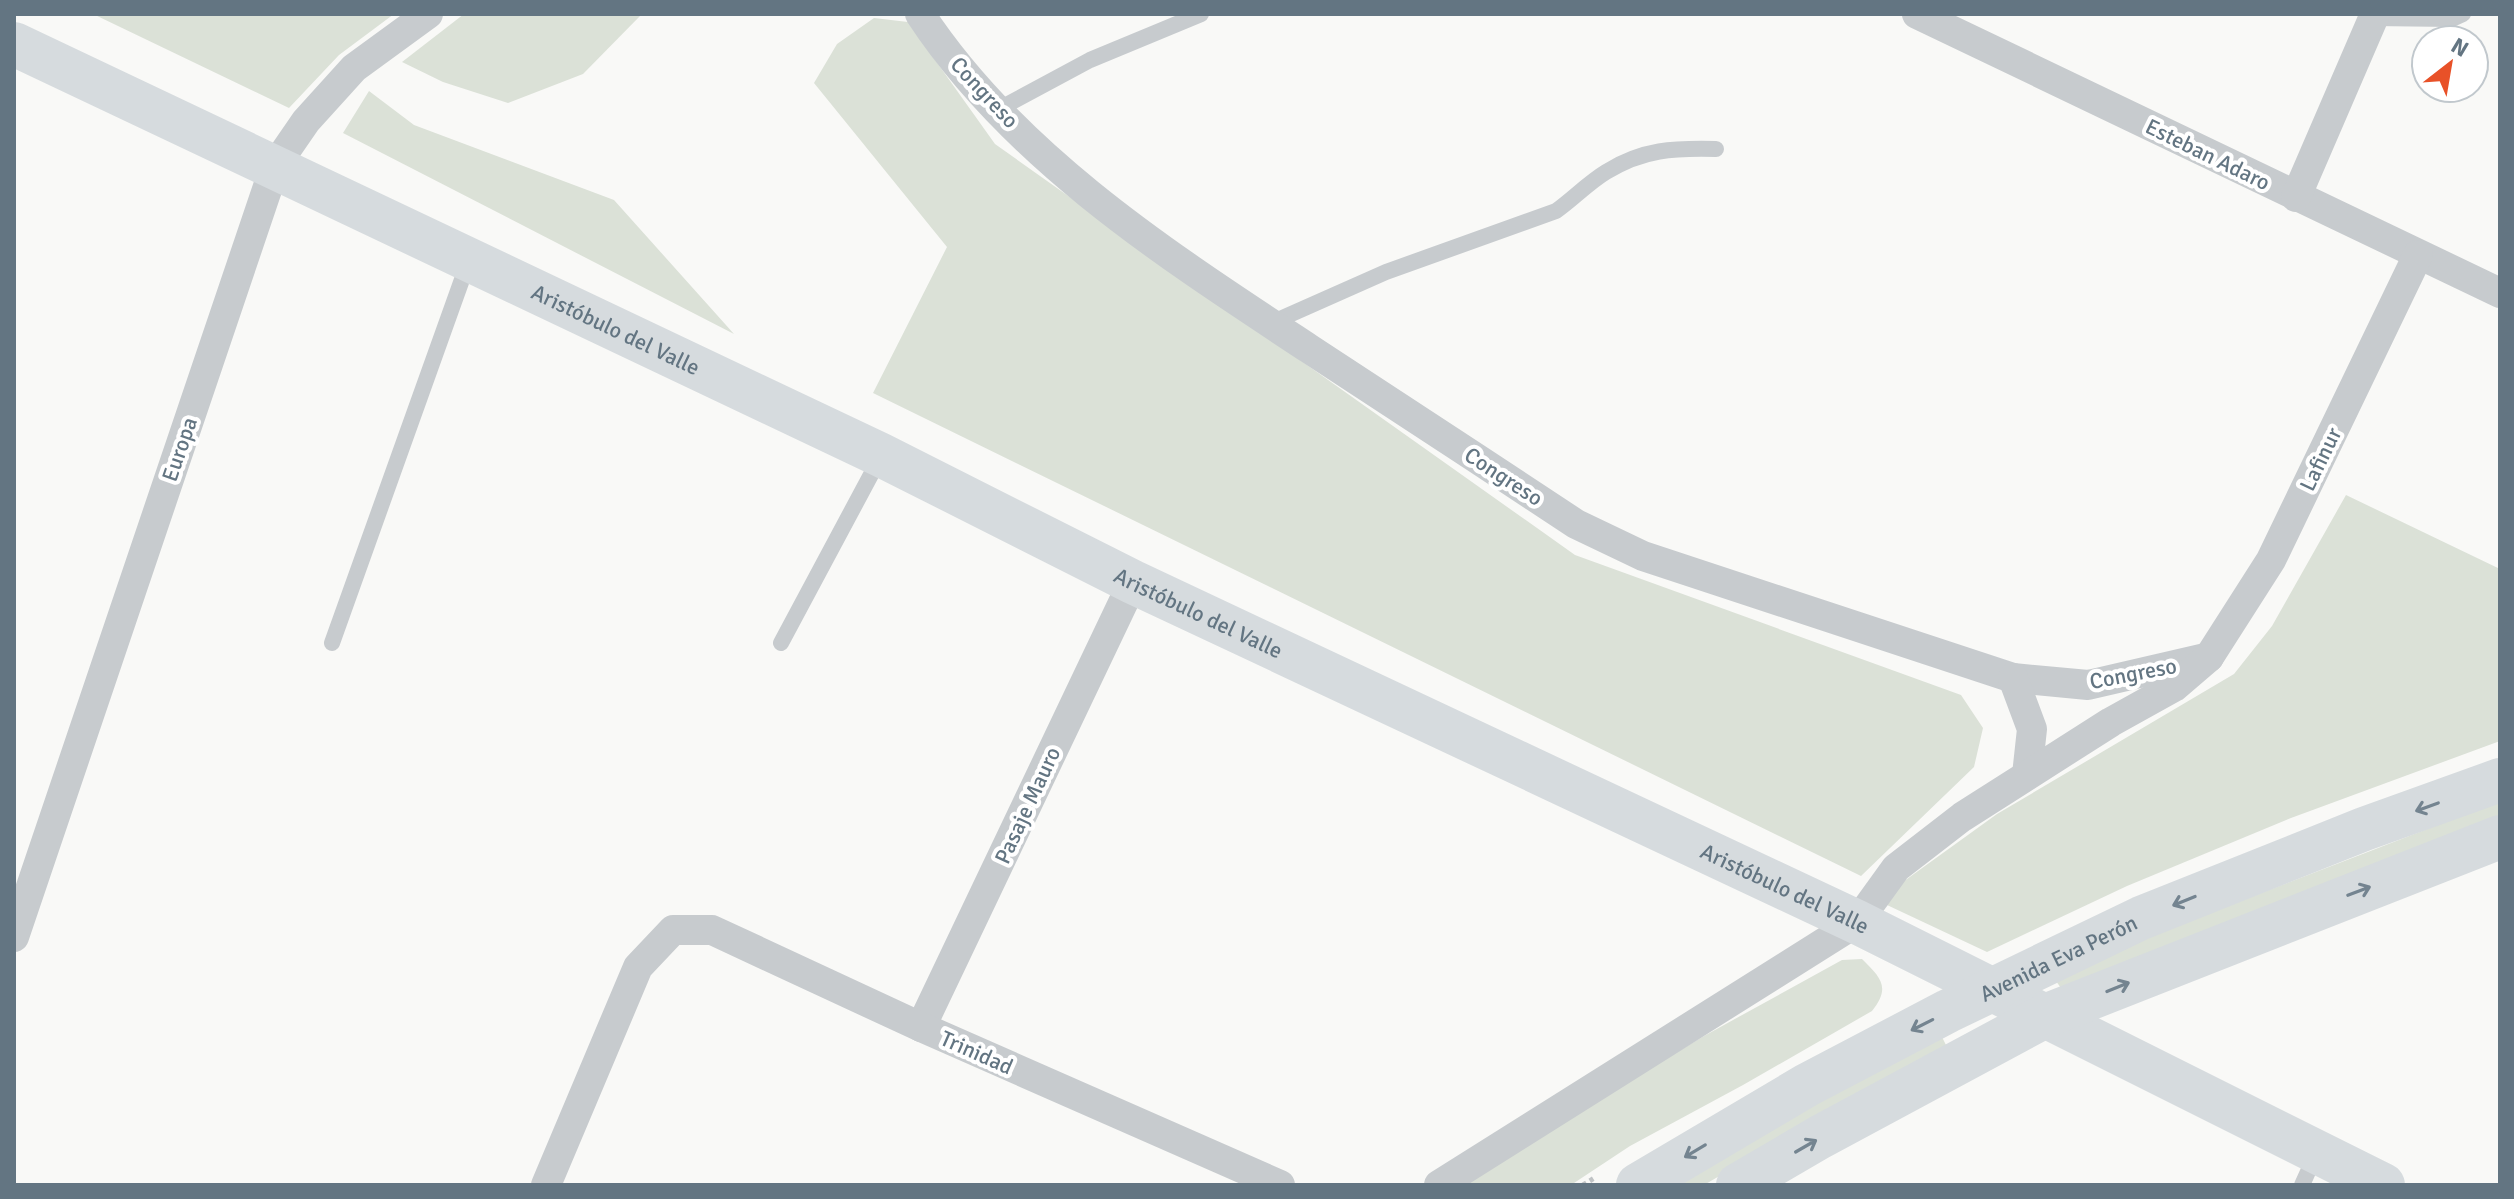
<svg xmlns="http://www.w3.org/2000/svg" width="2514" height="1199" font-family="Signika,sans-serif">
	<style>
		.green { fill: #dbe1d7 }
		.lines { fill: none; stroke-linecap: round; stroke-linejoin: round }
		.path { stroke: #c0c3c5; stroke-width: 5; stroke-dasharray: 4 4; stroke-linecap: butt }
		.lane { stroke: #c7cbce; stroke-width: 16 }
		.street { stroke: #c7cbce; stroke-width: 30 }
		.secondary { stroke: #d6dbde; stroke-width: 44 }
		.primary { stroke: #d6dbde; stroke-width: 44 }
		.oneway { stroke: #748490 }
		.labels { text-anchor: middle; stroke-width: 8; stroke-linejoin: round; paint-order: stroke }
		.street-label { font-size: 22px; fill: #637582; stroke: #fff }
	</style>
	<rect width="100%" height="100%" fill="#f9f9f7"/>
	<!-- green -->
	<g class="green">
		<polygon points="93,14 394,14 339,55 289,108"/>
		<polygon points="464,14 642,14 583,74 508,103 443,82 402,62"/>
		<polygon points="874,18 908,22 995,144 1575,555 1961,695 1983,728 1974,767 1861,876 873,393 947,247 814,83 837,44"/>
		<polygon points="369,91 414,125 614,200 734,334 343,133"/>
		<polygon points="2346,495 2500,569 2500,741 2291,818 2127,886 1987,952 1887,905 1900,884 1997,814 2234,674 2272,626"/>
		<polygon points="2500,801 2500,818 2063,991 2056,981 2139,940"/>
		<path d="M 1862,959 C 1881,978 1891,987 1872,1011 L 1743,1085 L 1630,1146 L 1571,1185 L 1455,1185 L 1704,1036 L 1842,960 Z"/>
		<polygon points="1941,1035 1948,1049 1810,1123 1704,1185 1678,1185 1776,1126"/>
	</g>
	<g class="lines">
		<!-- path -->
		<polyline class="path" points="1583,1185 1596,1177"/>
		<!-- lane -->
		<g class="lane">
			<polyline points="2373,18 2452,19 2463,14"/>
			<polyline points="997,110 1090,60 1201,14"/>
			<path d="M 1271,323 L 1386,272 L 1556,211 C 1573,199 1588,183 1606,172 C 1643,149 1674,148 1716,149"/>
			<polyline points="332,643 469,260"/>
			<polyline points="781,643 881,456"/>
			<polyline points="2302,1185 2316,1154"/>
		</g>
		<!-- street -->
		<g class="street">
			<path d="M 920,14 C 1014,157 1167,255 1308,348 C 1397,406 1487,465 1576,524 L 1643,556 L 2013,678 L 2088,685 L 2209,657"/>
			<polyline points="1917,14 2500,293"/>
			<polyline points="2296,197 2375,14"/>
			<polyline points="2013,678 2032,729 2027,775"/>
			<polyline points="14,937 275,166 306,121 354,68 428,14"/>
			<polyline points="921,1027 1133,582"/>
			<polyline points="546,1185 638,967 673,930 712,930 921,1027 1280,1185"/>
			<polyline points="1439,1185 1857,922 1896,868 1962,817 2111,722 2174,687 2209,657 2271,560 2418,255"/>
		</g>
		<!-- secondary -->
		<path class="secondary" id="s1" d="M 14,44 L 881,455 L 1133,582 L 1857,922 L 2383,1185"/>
		<!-- primary -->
		<g class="primary">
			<path id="s2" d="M 1638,1185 L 1807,1085 L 1948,1011 L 2141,918 L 2364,829 L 2500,780"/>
			<polyline points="1738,1185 1820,1137 2045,1016 2500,837"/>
		</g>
	</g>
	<!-- one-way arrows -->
	<defs><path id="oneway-shaft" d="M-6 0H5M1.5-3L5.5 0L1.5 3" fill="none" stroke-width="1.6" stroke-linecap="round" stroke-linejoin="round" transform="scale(2)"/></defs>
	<g class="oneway">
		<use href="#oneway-shaft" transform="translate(2427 807) rotate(160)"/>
		<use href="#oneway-shaft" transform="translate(2359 891) rotate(-21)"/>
		<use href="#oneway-shaft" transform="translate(2184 901) rotate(158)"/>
		<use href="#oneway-shaft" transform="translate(2118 987) rotate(-22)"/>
		<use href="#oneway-shaft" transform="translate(1922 1025) rotate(153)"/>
		<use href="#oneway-shaft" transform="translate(1806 1146) rotate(-30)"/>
		<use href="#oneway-shaft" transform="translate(1695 1151) rotate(149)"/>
	</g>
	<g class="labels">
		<!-- street labels -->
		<g class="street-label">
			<text transform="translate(985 92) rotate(47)" y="8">Congreso</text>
			<text transform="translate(2208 154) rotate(26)" y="8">Esteban Adaro</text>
			<text dy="8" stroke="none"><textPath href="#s1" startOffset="666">Aristóbulo del Valle</textPath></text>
			<text transform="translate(179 449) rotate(-71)" y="8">Europa</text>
			<text transform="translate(2320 459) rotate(-64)" y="8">Lafinur</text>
			<text transform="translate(1504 476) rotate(33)" y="8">Congreso</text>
			<text dy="8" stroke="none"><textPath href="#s1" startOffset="1314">Aristóbulo del Valle</textPath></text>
			<text transform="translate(2133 673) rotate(-11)" y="8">Congreso</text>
			<text transform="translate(1027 805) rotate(-65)" y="8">Pasaje Mauro</text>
			<text dy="8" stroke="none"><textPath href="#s1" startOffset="1962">Aristóbulo del Valle</textPath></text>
			<text dy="8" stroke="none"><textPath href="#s2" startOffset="478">Avenida Eva Perón</textPath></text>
			<text transform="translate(977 1052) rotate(24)" y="8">Trinidad</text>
		</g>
	</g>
	<!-- border -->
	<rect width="2514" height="1199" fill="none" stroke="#637582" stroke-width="32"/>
	<!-- north arrow -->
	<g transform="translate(2450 64) rotate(31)"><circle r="38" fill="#ffffff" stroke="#c1c8cd" stroke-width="2"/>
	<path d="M0-6L14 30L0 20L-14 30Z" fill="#e85128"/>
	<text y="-12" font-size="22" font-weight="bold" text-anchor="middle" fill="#637582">N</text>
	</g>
</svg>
